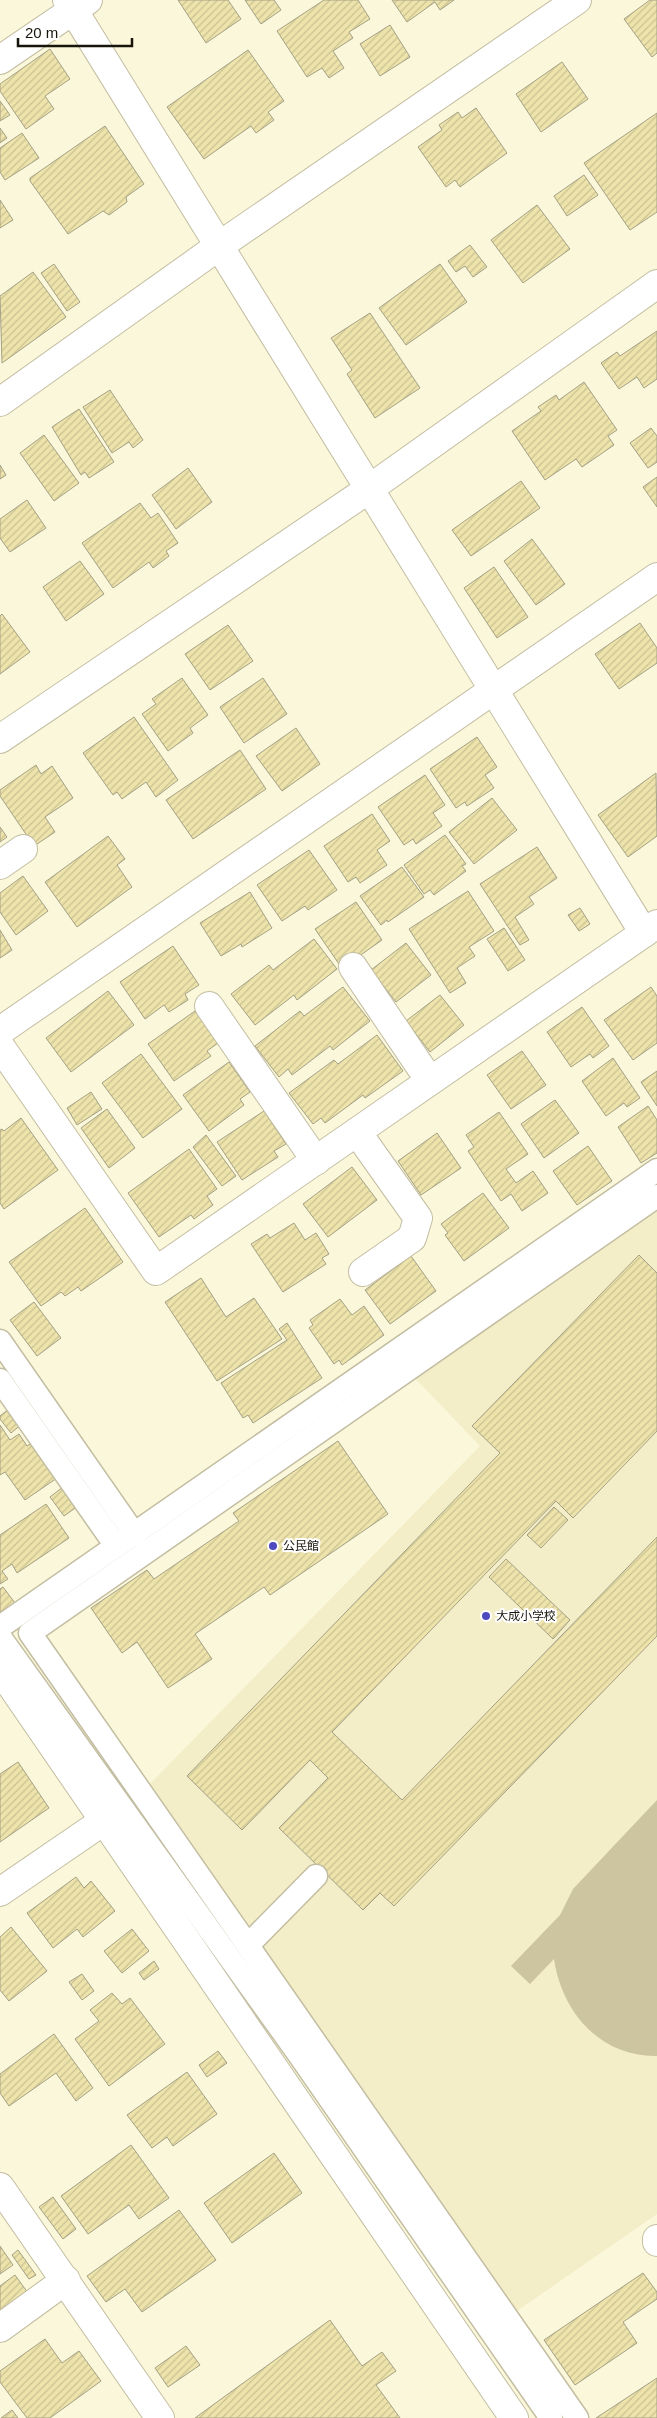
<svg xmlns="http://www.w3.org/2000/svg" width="657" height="2418" font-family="Helvetica,'Noto Sans JP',sans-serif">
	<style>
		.built { fill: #f3edc8 }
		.pitch { fill: #ccc59f }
		.building { fill: url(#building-hatch); stroke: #a4a085 }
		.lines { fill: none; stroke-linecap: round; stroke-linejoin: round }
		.pedestrian-casing { stroke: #c3bea2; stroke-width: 25 }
		.minor-casing { stroke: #c3bea2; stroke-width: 30 }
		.pedestrian { stroke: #fff; stroke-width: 22 }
		.minor { stroke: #fff; stroke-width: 28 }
		.poi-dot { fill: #4f49c0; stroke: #fff; stroke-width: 2 }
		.labels { text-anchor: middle; stroke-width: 4; stroke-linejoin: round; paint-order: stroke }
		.poi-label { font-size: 12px; fill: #17150b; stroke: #fff; text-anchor: start }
	</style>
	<defs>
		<pattern id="building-hatch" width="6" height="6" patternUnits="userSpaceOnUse" patternTransform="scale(1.25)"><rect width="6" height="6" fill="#ede3ab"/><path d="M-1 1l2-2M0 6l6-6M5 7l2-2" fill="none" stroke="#cac292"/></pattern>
	</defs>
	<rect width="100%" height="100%" fill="#fbf7da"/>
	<!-- built -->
	<polygon class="built" points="657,1205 657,2214 514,2313 148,1786 480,1446 412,1375"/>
	<!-- pitch -->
	<path class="pitch" d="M 657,1800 L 657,2056 C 600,2057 562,2012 554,1959 L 530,1984 L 511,1966 L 560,1915 L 573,1889 Z"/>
	<!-- building -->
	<g class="building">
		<polygon points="178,0 228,0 241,19 206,43"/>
		<polygon points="245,0 274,0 281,10 261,24"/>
		<polygon points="324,0 358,0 370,19 349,32 353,38 333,51 344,68 329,78 322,68 307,77 277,31"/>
		<polygon points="392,0 454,0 440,10 435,2 407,22"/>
		<polygon points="650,0 657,0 657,53 652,57 624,19"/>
		<polygon points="390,25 410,57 380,76 360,44"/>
		<polygon points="50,49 70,79 45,96 54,109 26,129 0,91 0,84"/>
		<polygon points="248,50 284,101 268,112 274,120 256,133 251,126 204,159 167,107"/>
		<polygon points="562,62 588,99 541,132 516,94"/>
		<polygon points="0,101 10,115 0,121"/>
		<polygon points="476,108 507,153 460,187 455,180 446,187 418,147 442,130 439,125 458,112 462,118"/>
		<polygon points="657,113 657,212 630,230 584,163"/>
		<polygon points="105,126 144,184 126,197 127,202 109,215 103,211 68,234 30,181 30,178"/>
		<polygon points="0,128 7,138 0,143"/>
		<polygon points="22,133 39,158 5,180 0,172 0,148"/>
		<polygon points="584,175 598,195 567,216 554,196"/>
		<polygon points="0,200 13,220 0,228"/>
		<polygon points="537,205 570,249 523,283 491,240"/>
		<polygon points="470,245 487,267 473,277 465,266 456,272 448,261"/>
		<polygon points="54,264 80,302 67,311 41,273"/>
		<polygon points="440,264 467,302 406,345 379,308"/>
		<polygon points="33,272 66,317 2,363 0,296"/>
		<polygon points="370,313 420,388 375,418 347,374 352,370 331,338"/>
		<polygon points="657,331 657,379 644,388 637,377 619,389 601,363 617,352 620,356"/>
		<polygon points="584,382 617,430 608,436 614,445 582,467 576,459 545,480 512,431 541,411 538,407 556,395 559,400"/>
		<polygon points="110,390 143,440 133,448 129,442 112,453 83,407"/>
		<polygon points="79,409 114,462 89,478 85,472 81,475 52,427"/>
		<polygon points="651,428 657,436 657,462 648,468 630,443"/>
		<polygon points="44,435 79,483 54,501 20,453"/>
		<polygon points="0,465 6,475 0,479"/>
		<polygon points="188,468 212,502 176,529 152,495"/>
		<polygon points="657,477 657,507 643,487"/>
		<polygon points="521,481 540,508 471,556 452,530"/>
		<polygon points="27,500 46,528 10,552 0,538 0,519"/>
		<polygon points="140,503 151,518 158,513 178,543 166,551 169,556 153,568 149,562 113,588 82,543"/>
		<polygon points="532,539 565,584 536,605 504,561"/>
		<polygon points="80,561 104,594 66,621 43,587"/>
		<polygon points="494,567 528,617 497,638 464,588"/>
		<polygon points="2,614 30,652 0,674 0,616"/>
		<polygon points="640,623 657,648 657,663 619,689 595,654"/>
		<polygon points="228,625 253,661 210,690 185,654"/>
		<polygon points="182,678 208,715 190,728 193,733 168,751 142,714 156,704 152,699"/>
		<polygon points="263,678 287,714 244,743 220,707"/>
		<polygon points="134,717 178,780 156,797 146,782 122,799 117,792 113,795 83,753"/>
		<polygon points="296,728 320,764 282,791 256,756"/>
		<polygon points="477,737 497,767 485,775 494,788 467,806 465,802 456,808 430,769"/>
		<polygon points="240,750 266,789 193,839 166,800"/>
		<polygon points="36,765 41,774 52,766 73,798 45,817 55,832 34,846 0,796 0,790"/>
		<polygon points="656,773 657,836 628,857 598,815"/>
		<polygon points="425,775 445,805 433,813 442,826 416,844 413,839 404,845 378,807"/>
		<polygon points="492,798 517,830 474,864 449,832"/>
		<polygon points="372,814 390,841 377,850 387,865 360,883 356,877 348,882 324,846"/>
		<polygon points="0,827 7,837 0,842"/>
		<polygon points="445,835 466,864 462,866 466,871 434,895 430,890 424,894 404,865"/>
		<polygon points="108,836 125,859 117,865 132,887 77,927 45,882"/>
		<polygon points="537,847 557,878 529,897 534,904 515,917 529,940 520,945 480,884"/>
		<polygon points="309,850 337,890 308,910 305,906 282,921 257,885"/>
		<polygon points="402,867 424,897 388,922 387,920 381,925 360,896"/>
		<polygon points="23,876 48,911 16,935 0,912 0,893"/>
		<polygon points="468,891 494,931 469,947 475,956 457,968 466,983 450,993 409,929"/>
		<polygon points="250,892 272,928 242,947 241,944 221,956 200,923"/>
		<polygon points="356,902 382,940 355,959 352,955 339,964 315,929"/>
		<polygon points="580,908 590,924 579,931 568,915"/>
		<polygon points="504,928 525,960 508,971 487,939"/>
		<polygon points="0,930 12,950 0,958"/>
		<polygon points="314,939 337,969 297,1000 294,995 255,1025 231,994 269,965 273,970"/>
		<polygon points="406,943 431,975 396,1002 371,970"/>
		<polygon points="173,946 199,985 185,994 188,1000 169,1012 164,1005 145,1019 120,982"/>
		<polygon points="343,987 370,1021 333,1050 330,1046 292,1075 288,1069 279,1077 255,1046 300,1011 304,1016"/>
		<polygon points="651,987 657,996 657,1043 633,1060 604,1020"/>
		<polygon points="108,991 134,1025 71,1072 46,1038"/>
		<polygon points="440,995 464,1025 430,1052 406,1021"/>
		<polygon points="582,1007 609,1046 593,1058 590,1054 571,1067 547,1032"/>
		<polygon points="195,1011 218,1043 207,1051 211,1056 174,1081 148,1044"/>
		<polygon points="377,1035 403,1071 365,1098 363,1095 325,1123 321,1118 313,1124 289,1093 334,1060 338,1064"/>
		<polygon points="522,1051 546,1085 511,1109 487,1075"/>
		<polygon points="141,1054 182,1109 143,1138 102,1083"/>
		<polygon points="613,1058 640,1098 627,1107 624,1103 606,1116 582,1081"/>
		<polygon points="229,1062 250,1092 240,1099 244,1105 209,1131 183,1095"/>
		<polygon points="657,1071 657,1106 641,1082"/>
		<polygon points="91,1092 102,1109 77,1125 67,1108"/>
		<polygon points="555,1100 579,1133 544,1158 521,1124"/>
		<polygon points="648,1106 657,1120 657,1153 641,1163 618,1127"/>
		<polygon points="107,1109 135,1148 109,1168 81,1128"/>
		<polygon points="264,1111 286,1144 274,1151 278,1157 242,1180 217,1142"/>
		<polygon points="499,1112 528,1154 506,1169 516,1183 533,1171 548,1193 522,1211 511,1194 501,1201 468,1151 474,1147 466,1135"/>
		<polygon points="21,1118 58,1170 4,1209 0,1203 0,1130 2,1129 4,1131"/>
		<polygon points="437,1133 461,1168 421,1195 398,1161"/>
		<polygon points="206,1135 236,1176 222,1186 193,1147"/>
		<polygon points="588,1146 612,1181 577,1205 553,1171"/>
		<polygon points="189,1149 217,1189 207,1196 213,1205 194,1219 191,1215 159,1237 128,1193"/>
		<polygon points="352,1167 377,1200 328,1237 303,1204"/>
		<polygon points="483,1193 509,1228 464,1261 445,1235 448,1233 441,1224"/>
		<polygon points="85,1208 123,1262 81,1291 78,1287 65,1296 61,1292 41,1306 9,1262"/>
		<polygon points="294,1223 305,1240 316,1233 329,1254 322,1258 326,1264 283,1292 251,1244 267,1234 270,1238"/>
		<polygon points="639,1255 657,1273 657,1431 573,1518 556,1501 332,1732 402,1800 657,1537 657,1636 394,1906 380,1893 363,1910 279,1828 328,1778 310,1760 242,1830 187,1776 500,1453 472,1426"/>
		<polygon points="411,1256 436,1291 390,1324 365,1290"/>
		<polygon points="201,1278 226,1317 254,1298 282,1339 217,1381 165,1302"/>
		<polygon points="340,1299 352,1315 364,1306 384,1335 342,1365 339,1360 334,1364 309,1328 313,1325 310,1320"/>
		<polygon points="34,1302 61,1338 37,1356 10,1320"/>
		<polygon points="287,1323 322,1378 253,1423 248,1415 243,1418 221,1383 287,1340 279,1329"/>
		<polygon points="10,1408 22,1424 11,1433 0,1419 0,1416"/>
		<polygon points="0,1425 10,1440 19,1434 27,1446 33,1442 57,1478 25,1500 5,1472 0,1475"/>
		<polygon points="338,1441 388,1514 270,1595 264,1587 195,1634 212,1659 168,1688 137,1642 122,1653 91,1608 147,1570 154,1579 239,1521 233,1513"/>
		<polygon points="63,1487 78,1506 64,1516 50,1497"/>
		<polygon points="46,1504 69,1538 17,1573 12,1564 2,1571 8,1579 0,1584 0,1535"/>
		<polygon points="554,1507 568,1520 541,1548 527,1535"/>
		<polygon points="506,1559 570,1620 553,1639 489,1577"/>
		<polygon points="3,1587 15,1603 0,1614 0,1589"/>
		<polygon points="18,1762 49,1808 0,1842 0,1774"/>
		<polygon points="76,1877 84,1888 91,1881 115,1911 83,1937 77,1929 53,1948 27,1913"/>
		<polygon points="11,1927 47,1971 9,2001 0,1990 0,1937"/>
		<polygon points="132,1929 149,1951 122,1973 104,1951"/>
		<polygon points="154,1961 159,1969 144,1980 139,1973"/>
		<polygon points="82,1974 94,1991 82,2000 69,1982"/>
		<polygon points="112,1993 122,2004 130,1998 165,2044 109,2086 75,2039 99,2021 90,2010"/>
		<polygon points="54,2034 93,2088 76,2101 56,2073 9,2106 0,2093 0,2074"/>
		<polygon points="218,2051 227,2063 207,2077 199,2065"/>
		<polygon points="187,2072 217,2114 173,2146 167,2137 152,2148 127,2115"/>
		<polygon points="131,2145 169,2198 139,2219 129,2205 88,2234 61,2196"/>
		<polygon points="274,2153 302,2193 232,2243 204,2203"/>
		<polygon points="53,2197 76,2229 63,2239 39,2207"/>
		<polygon points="179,2210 216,2260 142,2312 125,2289 106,2302 87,2276"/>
		<polygon points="0,2246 13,2265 0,2274"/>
		<polygon points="18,2250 36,2275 29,2279 12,2255"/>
		<polygon points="643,2273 657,2292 657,2299 623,2322 637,2343 575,2385 544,2340"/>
		<polygon points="15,2275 28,2293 0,2312 0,2286"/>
		<polygon points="330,2320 362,2366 382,2352 396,2371 376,2385 400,2418 195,2418"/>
		<polygon points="45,2339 62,2363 79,2351 101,2381 50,2418 27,2418 0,2382 0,2371"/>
		<polygon points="186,2346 200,2365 168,2387 155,2368"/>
		<polygon points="657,2378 657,2418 596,2418"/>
		<polygon points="12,2410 18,2418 1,2418"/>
	</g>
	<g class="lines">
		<!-- pedestrian casing -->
		<g class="pedestrian-casing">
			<g id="pedestrian">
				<polyline points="0,1341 135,1535"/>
				<polyline points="0,1380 116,1546"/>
				<polyline points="0,1627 657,1170"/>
				<polyline points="0,1637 300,2056 551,2418"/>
				<polyline points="252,1941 316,1876"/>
				<polyline points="577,2418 30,1633 657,1196"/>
			</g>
		</g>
		<!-- minor casing -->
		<g class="minor-casing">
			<g id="minor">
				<polyline points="67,0 644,933"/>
				<polyline points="0,60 88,0"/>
				<polyline points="0,402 219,246 577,0"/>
				<polyline points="0,739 369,489 657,284"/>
				<polyline points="0,865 23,849"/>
				<polyline points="353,967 430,1081"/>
				<polyline points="209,1006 316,1161"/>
				<polyline points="0,1031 657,577"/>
				<polyline points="0,1046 156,1271 657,924"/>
				<polyline points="357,1132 418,1218 412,1238 363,1272"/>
				<polyline points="0,1669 514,2418"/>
				<polyline points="0,1892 105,1820"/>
				<polyline points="0,2187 160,2418"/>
				<polyline points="657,2239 657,2242"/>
				<polyline points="0,2328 66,2280"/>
			</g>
		</g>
		<!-- pedestrian -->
		<use href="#pedestrian" class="pedestrian"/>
		<!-- minor -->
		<use href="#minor" class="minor"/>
	</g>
	<!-- markers -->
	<g class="poi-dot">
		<circle cx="273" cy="1546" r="5"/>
		<circle cx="486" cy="1616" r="5"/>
	</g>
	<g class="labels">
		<!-- poi labels -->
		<g class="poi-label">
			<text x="283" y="1550">公民館</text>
			<text x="496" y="1620">大成小学校</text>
		</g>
	</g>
	<!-- scale -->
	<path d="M18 38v8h114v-8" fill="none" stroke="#17150b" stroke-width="2.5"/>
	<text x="25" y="38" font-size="15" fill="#17150b" stroke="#ffffff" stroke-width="4" paint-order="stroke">20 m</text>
</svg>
